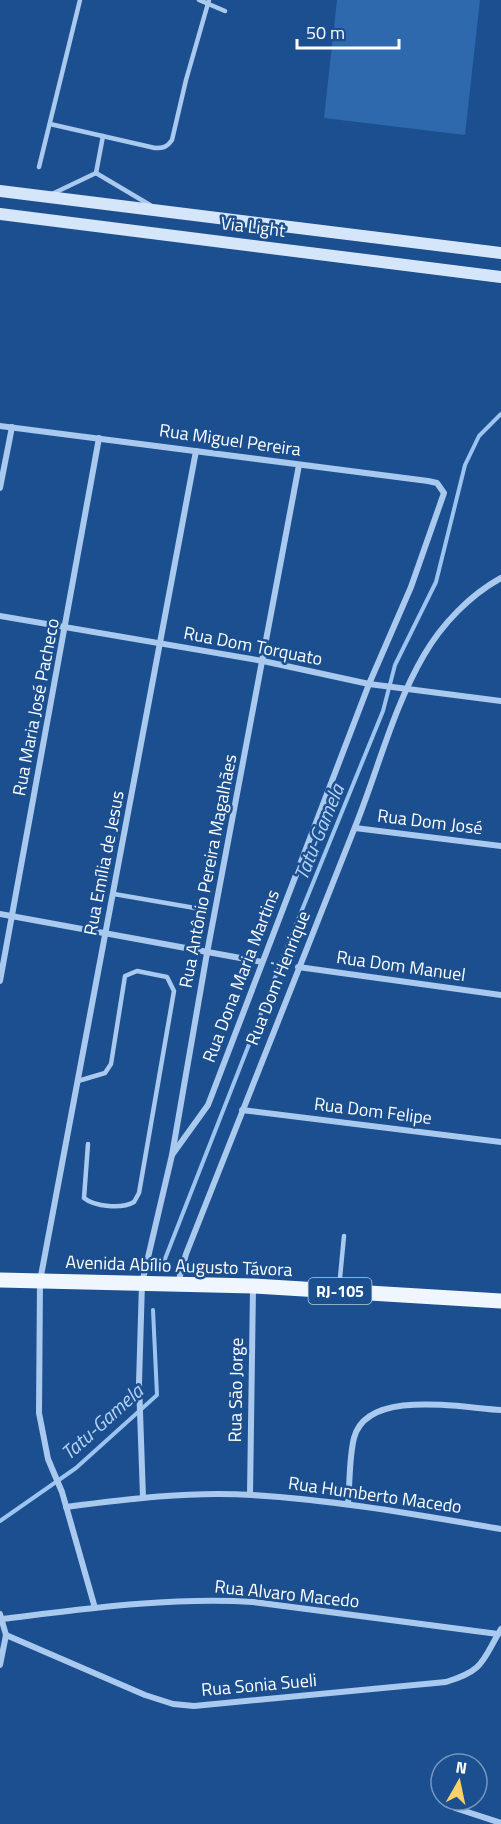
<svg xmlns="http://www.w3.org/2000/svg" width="501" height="1824" font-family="'Titillium Web',sans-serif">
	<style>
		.green { fill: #2e69ad }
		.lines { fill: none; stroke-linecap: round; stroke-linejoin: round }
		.stream { stroke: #9cc4f0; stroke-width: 4 }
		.path { stroke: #a9c9ee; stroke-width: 2; stroke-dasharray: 3 4.5; stroke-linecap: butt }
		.lane { stroke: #a9c9ee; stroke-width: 4.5 }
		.street { stroke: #a9c9ee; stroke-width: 6 }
		.secondary { stroke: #d6e6fa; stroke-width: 12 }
		.primary { stroke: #f0f6ff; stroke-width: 15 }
		.labels { text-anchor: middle; stroke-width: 5; stroke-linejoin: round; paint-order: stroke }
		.shield { fill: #1b4f8f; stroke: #bbcadd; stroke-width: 1.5 }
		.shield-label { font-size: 16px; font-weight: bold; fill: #fff }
		.street-label { font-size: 18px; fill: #fff; stroke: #1b4f8f }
		.water-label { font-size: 20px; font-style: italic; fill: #b5d3f5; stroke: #1b4f8f }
	</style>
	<rect width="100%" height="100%" fill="#1b4f8f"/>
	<!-- green -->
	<polygon class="green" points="337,0 480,0 465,135 324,118"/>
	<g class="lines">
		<!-- stream -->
		<g class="stream">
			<polyline points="163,1264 291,937 383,711 395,665 436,582 465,465 479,436 501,414"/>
			<polyline points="0,1521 76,1468 157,1395 153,1310"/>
		</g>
		<!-- path -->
		<polyline class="path" points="271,963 289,966"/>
		<!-- lane -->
		<g class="lane">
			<polyline points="199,0 225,11"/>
			<path d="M 50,124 L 155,148 C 164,148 167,147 172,140 L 186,80 L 209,0"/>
			<polyline points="39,167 80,0"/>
			<polyline points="96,173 150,205"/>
			<polyline points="96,173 103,136"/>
			<polyline points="52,194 96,173"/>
			<polyline points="114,894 195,908"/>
			<path d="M 78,1081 L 105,1073 L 111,1064 L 125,976 L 137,971 L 167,977 L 174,991 L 139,1193 L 134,1202 C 122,1209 95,1207 84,1198 L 88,1144"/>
			<polyline points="339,1288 344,1236"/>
		</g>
		<!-- street -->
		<g class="street">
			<polyline points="0,426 428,481 437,483 444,493 411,587 369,684 208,1105 172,1155"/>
			<polyline points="0,488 12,427"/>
			<polyline points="0,616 263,661 369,684 501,701"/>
			<polyline points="355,828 501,846"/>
			<polyline points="0,914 262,962"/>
			<polyline points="298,967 501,995"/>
			<polyline points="0,981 99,438"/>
			<polyline points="242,1110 501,1142"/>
			<path d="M 178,1283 L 186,1254 C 241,1112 299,970 355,827 C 378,770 393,708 424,655 C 442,624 470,595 501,578"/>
			<polyline points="250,1494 253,1288"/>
			<polyline points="143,1497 139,1383 142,1283 172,1155 207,953 299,465"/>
			<path d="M 348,1503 C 350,1482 349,1458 354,1438 C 367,1388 462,1408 501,1410"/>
			<path d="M 66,1507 C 127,1499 190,1491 252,1495 C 336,1500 418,1515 501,1529"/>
			<polyline points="95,1608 62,1492 48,1459 39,1413 40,1281 196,451"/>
			<polyline points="0,1614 6,1635 0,1665"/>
			<path d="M 2,1619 C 85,1609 169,1597 253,1602 L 498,1634"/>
			<path d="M 6,1635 L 145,1695 L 173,1704 L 194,1706 L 446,1682 C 485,1670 482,1661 501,1629"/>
			<polyline points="455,1808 501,1823"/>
		</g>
		<!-- secondary -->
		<g class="secondary">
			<polyline points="0,191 501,253"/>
			<polyline points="0,214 501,277"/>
		</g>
		<!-- primary -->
		<polyline class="primary" points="0,1280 253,1286 501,1301"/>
	</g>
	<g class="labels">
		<!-- shield labels -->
		<rect class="shield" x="308.5" y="1278" width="63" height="26" rx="4.5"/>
		<g class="shield-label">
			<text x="340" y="1297">RJ-105</text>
		</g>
		<!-- street labels -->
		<g class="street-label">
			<text transform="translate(253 227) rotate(7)" y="6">Via Light</text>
			<text transform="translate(230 440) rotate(8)" y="6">Rua Miguel Pereira</text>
			<text transform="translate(253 646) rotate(11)" y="6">Rua Dom Torquato</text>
			<text transform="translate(36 707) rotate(-79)" y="6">Rua Maria José Pacheco</text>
			<text transform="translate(430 822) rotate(7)" y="6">Rua Dom José</text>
			<text transform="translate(104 863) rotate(-79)" y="6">Rua Emília de Jesus</text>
			<text transform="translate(208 871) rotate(-79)" y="6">Rua Antônio Pereira Magalhães</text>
			<text transform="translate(401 966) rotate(8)" y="6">Rua Dom Manuel</text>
			<text transform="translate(241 976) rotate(-69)" y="6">Rua Dona Maria Martins</text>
			<text transform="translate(278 978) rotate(-68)" y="6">Rua Dom Henrique</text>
			<text transform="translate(373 1111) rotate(7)" y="6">Rua Dom Felipe</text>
			<text transform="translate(179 1266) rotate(2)" y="6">Avenida Abílio Augusto Távora</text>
			<text transform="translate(236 1390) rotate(-89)" y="6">Rua Sāo Jorge</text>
			<text transform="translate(375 1495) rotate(8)" y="6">Rua Humberto Macedo</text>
			<text transform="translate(287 1594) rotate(6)" y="6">Rua Alvaro Macedo</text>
			<text transform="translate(259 1685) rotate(-5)" y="6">Rua Sonia Sueli</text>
		</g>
		<!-- water labels -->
		<g class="water-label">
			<text transform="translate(319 832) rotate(-68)" y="7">Tatu-Gamela</text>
			<text transform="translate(102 1422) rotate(-42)" y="7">Tatu-Gamela</text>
		</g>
	</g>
	<!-- north arrow -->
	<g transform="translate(459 1782) rotate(9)"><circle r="28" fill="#1b4f8f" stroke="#7695bc" stroke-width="1.5"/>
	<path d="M0-4.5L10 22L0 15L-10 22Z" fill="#ffd166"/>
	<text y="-9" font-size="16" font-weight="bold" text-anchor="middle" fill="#ffffff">N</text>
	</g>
	<!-- scale -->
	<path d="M297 39v9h102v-9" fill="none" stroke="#ffffff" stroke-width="3"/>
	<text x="306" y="39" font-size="18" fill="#ffffff" stroke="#1b4f8f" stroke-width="4.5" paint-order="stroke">50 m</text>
</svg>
